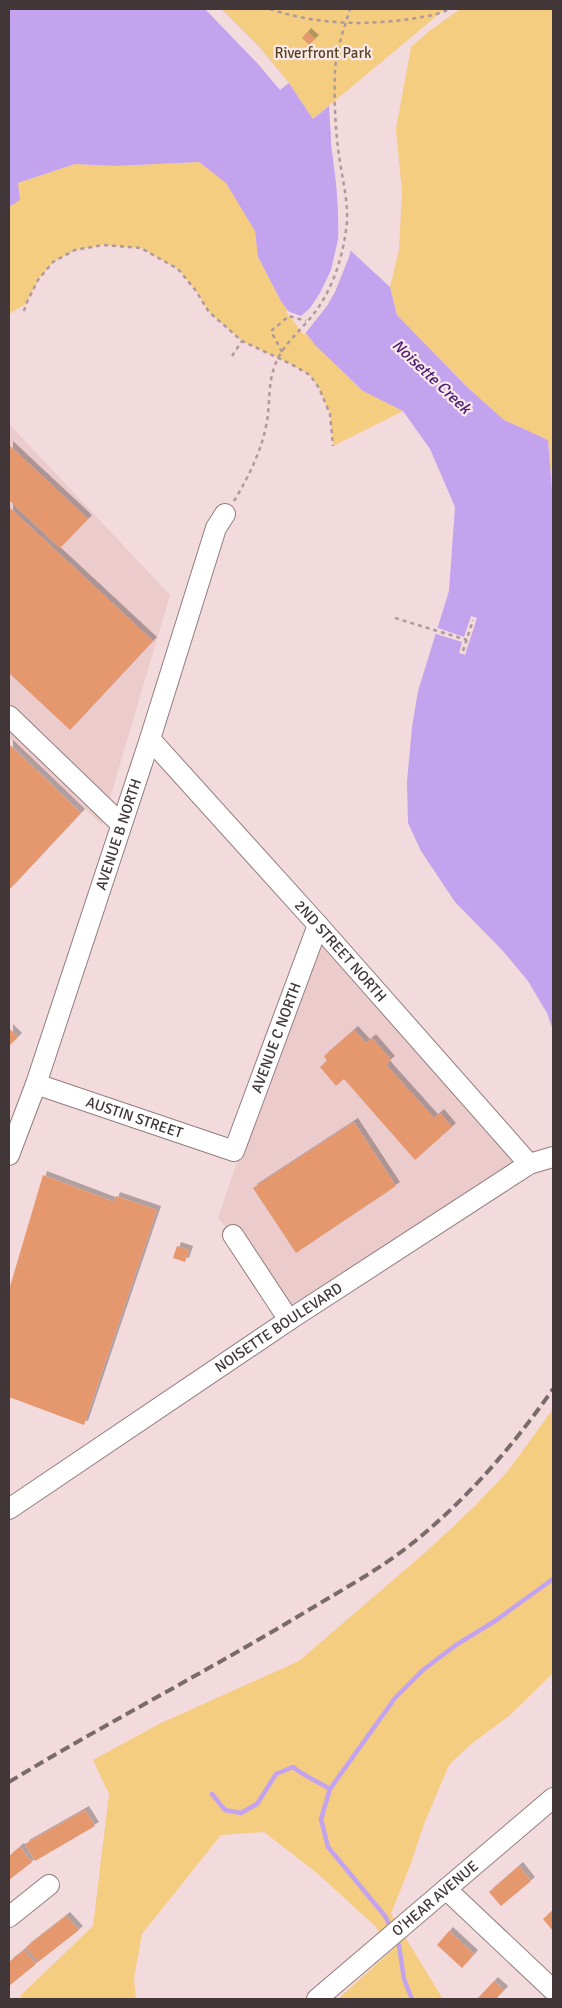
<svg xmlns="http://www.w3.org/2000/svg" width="562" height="2008" font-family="Signika,sans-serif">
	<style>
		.built { fill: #eccbcd }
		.green { fill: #f4cd80 }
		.water { fill: #c3a3ed }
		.pier { fill: #f3dadc }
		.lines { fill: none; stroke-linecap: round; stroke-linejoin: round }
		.stream { stroke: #c3a3ed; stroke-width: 4.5 }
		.building { fill: #e5976d; filter: url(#shadow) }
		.minor-casing { stroke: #937d7e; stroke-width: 22 }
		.path { stroke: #ae9a9c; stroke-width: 2.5; stroke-dasharray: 4 4; stroke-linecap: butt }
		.minor { stroke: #fff; stroke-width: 20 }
		.rail { stroke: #796a6b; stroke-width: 4; stroke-dasharray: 10 5; stroke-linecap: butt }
		.labels { text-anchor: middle; stroke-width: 4.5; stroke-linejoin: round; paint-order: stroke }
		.park-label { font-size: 15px; fill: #544320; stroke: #fde9ea }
		.street-label { font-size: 15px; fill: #413738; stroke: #fde9ea }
		.water-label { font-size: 16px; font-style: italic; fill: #4b1e74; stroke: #fde9ea }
	</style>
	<defs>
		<filter id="shadow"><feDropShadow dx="4" dy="-4" stdDeviation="0" flood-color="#0004"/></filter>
	</defs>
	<rect width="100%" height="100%" fill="#f3dadc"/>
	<!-- built -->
	<g class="built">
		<polygon points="9,424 170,595 102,825 9,739"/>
		<polygon points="318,925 529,1164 289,1320 233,1235 218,1218"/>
	</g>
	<!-- green -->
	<g class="green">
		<polygon points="221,9 445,9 313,119 289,83 261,49"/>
		<polygon points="460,9 553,9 553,502 548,440 504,420 466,386 397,315 390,287 399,250 402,192 396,129 411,47 428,32"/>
		<polygon points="199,162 226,182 255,231 258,257 282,303 316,346 363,391 403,411 333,446 330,414 319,388 310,375 291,364 242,341 209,312 196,291 178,269 141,248 103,245 75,250 53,262 38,280 26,304 9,314 9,190 18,183 75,164 116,166"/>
		<polygon points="553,1409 553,1673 509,1716 471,1744 449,1765 424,1824 411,1863 391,1914 443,1999 338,1999 392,1950 375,1926 317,1873 264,1832 221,1835 142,1934 134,1978 136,1999 23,1999 20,1996 93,1926 109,1794 93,1760 159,1724 299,1661 428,1550 475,1506 508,1471"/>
	</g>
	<!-- water -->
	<path class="water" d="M 9,9 L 221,9 L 261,49 L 289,83 L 313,119 L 329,106 C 331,150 340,194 338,239 L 390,287 L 397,315 L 466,386 L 504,420 L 548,440 L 553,502 L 553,1030 L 547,1013 L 528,981 L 503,951 L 455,902 L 421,851 L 408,823 L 407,782 L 412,727 L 418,691 L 449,591 L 455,507 L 430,449 L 403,411 L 363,391 L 316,346 L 282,303 L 258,257 L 255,231 L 226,183 L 199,162 L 116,166 L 75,164 L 18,183 L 20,200 L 9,207 Z"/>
	<!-- pier -->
	<g class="pier">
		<polygon points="205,9 221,9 261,49 289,83 280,90 258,64"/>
		<polygon points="330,103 332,105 333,144 342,209 341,238 351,248 349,257 335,292 327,306 304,335 286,312 287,311 301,316 310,308 320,293 331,270 339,235 340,210 331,144"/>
		<polygon points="471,616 477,618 465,655 459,653 462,642 433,633 435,627 464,637"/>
	</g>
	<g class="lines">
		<!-- stream -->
		<g class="stream">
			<path d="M 212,1794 L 225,1810 L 241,1813 L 257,1804 L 276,1774 L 293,1767 C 304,1776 317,1781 330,1789"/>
			<polyline points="391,1928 385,1916 328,1847 321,1819 330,1789 395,1698 423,1670 456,1645 495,1621 553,1579"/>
			<polyline points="396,1939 399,1945 404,1979 412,1999"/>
		</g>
	</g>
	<!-- building -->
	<g class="building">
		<polygon points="307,32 315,39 309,45 302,38"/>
		<polygon points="9,445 88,519 60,548 9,500"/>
		<polygon points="9,507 153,641 70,730 9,673"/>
		<polygon points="9,744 81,813 9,890"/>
		<polygon points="9,1028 18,1037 9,1046"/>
		<polygon points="354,1030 366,1043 372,1038 391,1060 386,1064 389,1068 434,1118 440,1113 452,1127 415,1160 344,1079 336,1086 320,1067 327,1061 324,1056"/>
		<polygon points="354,1122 396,1186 296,1253 253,1188"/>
		<polygon points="43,1175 114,1202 116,1196 157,1210 84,1425 9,1397 9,1290"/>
		<polygon points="177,1246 189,1250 185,1262 173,1258"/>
		<polygon points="85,1810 95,1826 35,1861 25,1844"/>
		<polygon points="20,1847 32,1862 9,1880 9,1856"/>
		<polygon points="519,1866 531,1881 501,1906 489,1892"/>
		<polygon points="553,1910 553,1931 543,1919"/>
		<polygon points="66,1916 79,1930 38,1962 26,1947"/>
		<polygon points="449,1931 474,1954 462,1968 437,1945"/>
		<polygon points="24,1950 36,1964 9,1986 9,1962"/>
		<polygon points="494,1981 504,1990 496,1999 477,1999"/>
	</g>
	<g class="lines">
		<!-- minor casing -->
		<g class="minor-casing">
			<g id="minor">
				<polyline points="9,716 121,824"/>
				<path id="s1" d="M 150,739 L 318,925 L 529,1164"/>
				<path id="s2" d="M 36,1084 L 234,1151 L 318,925"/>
				<path id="s3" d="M 9,1155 L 36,1084 L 150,739 L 216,528 L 225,514"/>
				<polyline points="233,1235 289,1320"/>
				<path id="s4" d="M 9,1509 L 289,1320 L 529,1164 L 553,1157"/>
				<polyline points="446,1889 553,1990"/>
				<polyline points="9,1917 49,1885"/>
				<path id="s5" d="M 317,1999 L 553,1798"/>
			</g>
		</g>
		<!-- path -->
		<g class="path">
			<path d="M 270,9 C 318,25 366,26 416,18 C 427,16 439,15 449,9"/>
			<polyline points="24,311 26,304 38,280 53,262 75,250 103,245 141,248 178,269 196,291 209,312 242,341 291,364 310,375 319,388 330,414 333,446"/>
			<polyline points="282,352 271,331 289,316 306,321"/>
			<polyline points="232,356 242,341"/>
			<path d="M 234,501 C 249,476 262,450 267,421 C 270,404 268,385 274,368 C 282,343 304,329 318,308 C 335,283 344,252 347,222 C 348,199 342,178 339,155 C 335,128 334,98 335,71 C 336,50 344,29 350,9"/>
			<polyline points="395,618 467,640"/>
			<polyline points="463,651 473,620"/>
		</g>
		<!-- minor -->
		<use href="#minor" class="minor"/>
		<!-- rail -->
		<path class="rail" d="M 9,1782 C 103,1725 202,1674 297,1617 C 336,1593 378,1571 414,1542 C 468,1498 513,1446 553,1389"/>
	</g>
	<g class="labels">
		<!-- park labels -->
		<g class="park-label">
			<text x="323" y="58">Riverfront Park</text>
		</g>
		<!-- street labels -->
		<g class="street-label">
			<text dy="5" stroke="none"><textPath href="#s3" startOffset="339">AVENUE B NORTH</textPath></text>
			<text dy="5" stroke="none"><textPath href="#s1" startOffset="285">2ND STREET NORTH</textPath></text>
			<text dy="5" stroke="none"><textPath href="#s2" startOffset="330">AVENUE C NORTH</textPath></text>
			<text dy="5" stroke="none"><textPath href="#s2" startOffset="104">AUSTIN STREET</textPath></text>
			<text dy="5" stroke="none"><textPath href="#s4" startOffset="325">NOISETTE BOULEVARD</textPath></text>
			<text dy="5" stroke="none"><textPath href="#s5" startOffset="155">O'HEAR AVENUE</textPath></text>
		</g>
		<!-- water labels -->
		<g class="water-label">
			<text transform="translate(432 376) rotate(43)" y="6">Noisette Creek</text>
		</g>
	</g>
	<!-- border -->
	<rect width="562" height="2008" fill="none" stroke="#413738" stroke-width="20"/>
</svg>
